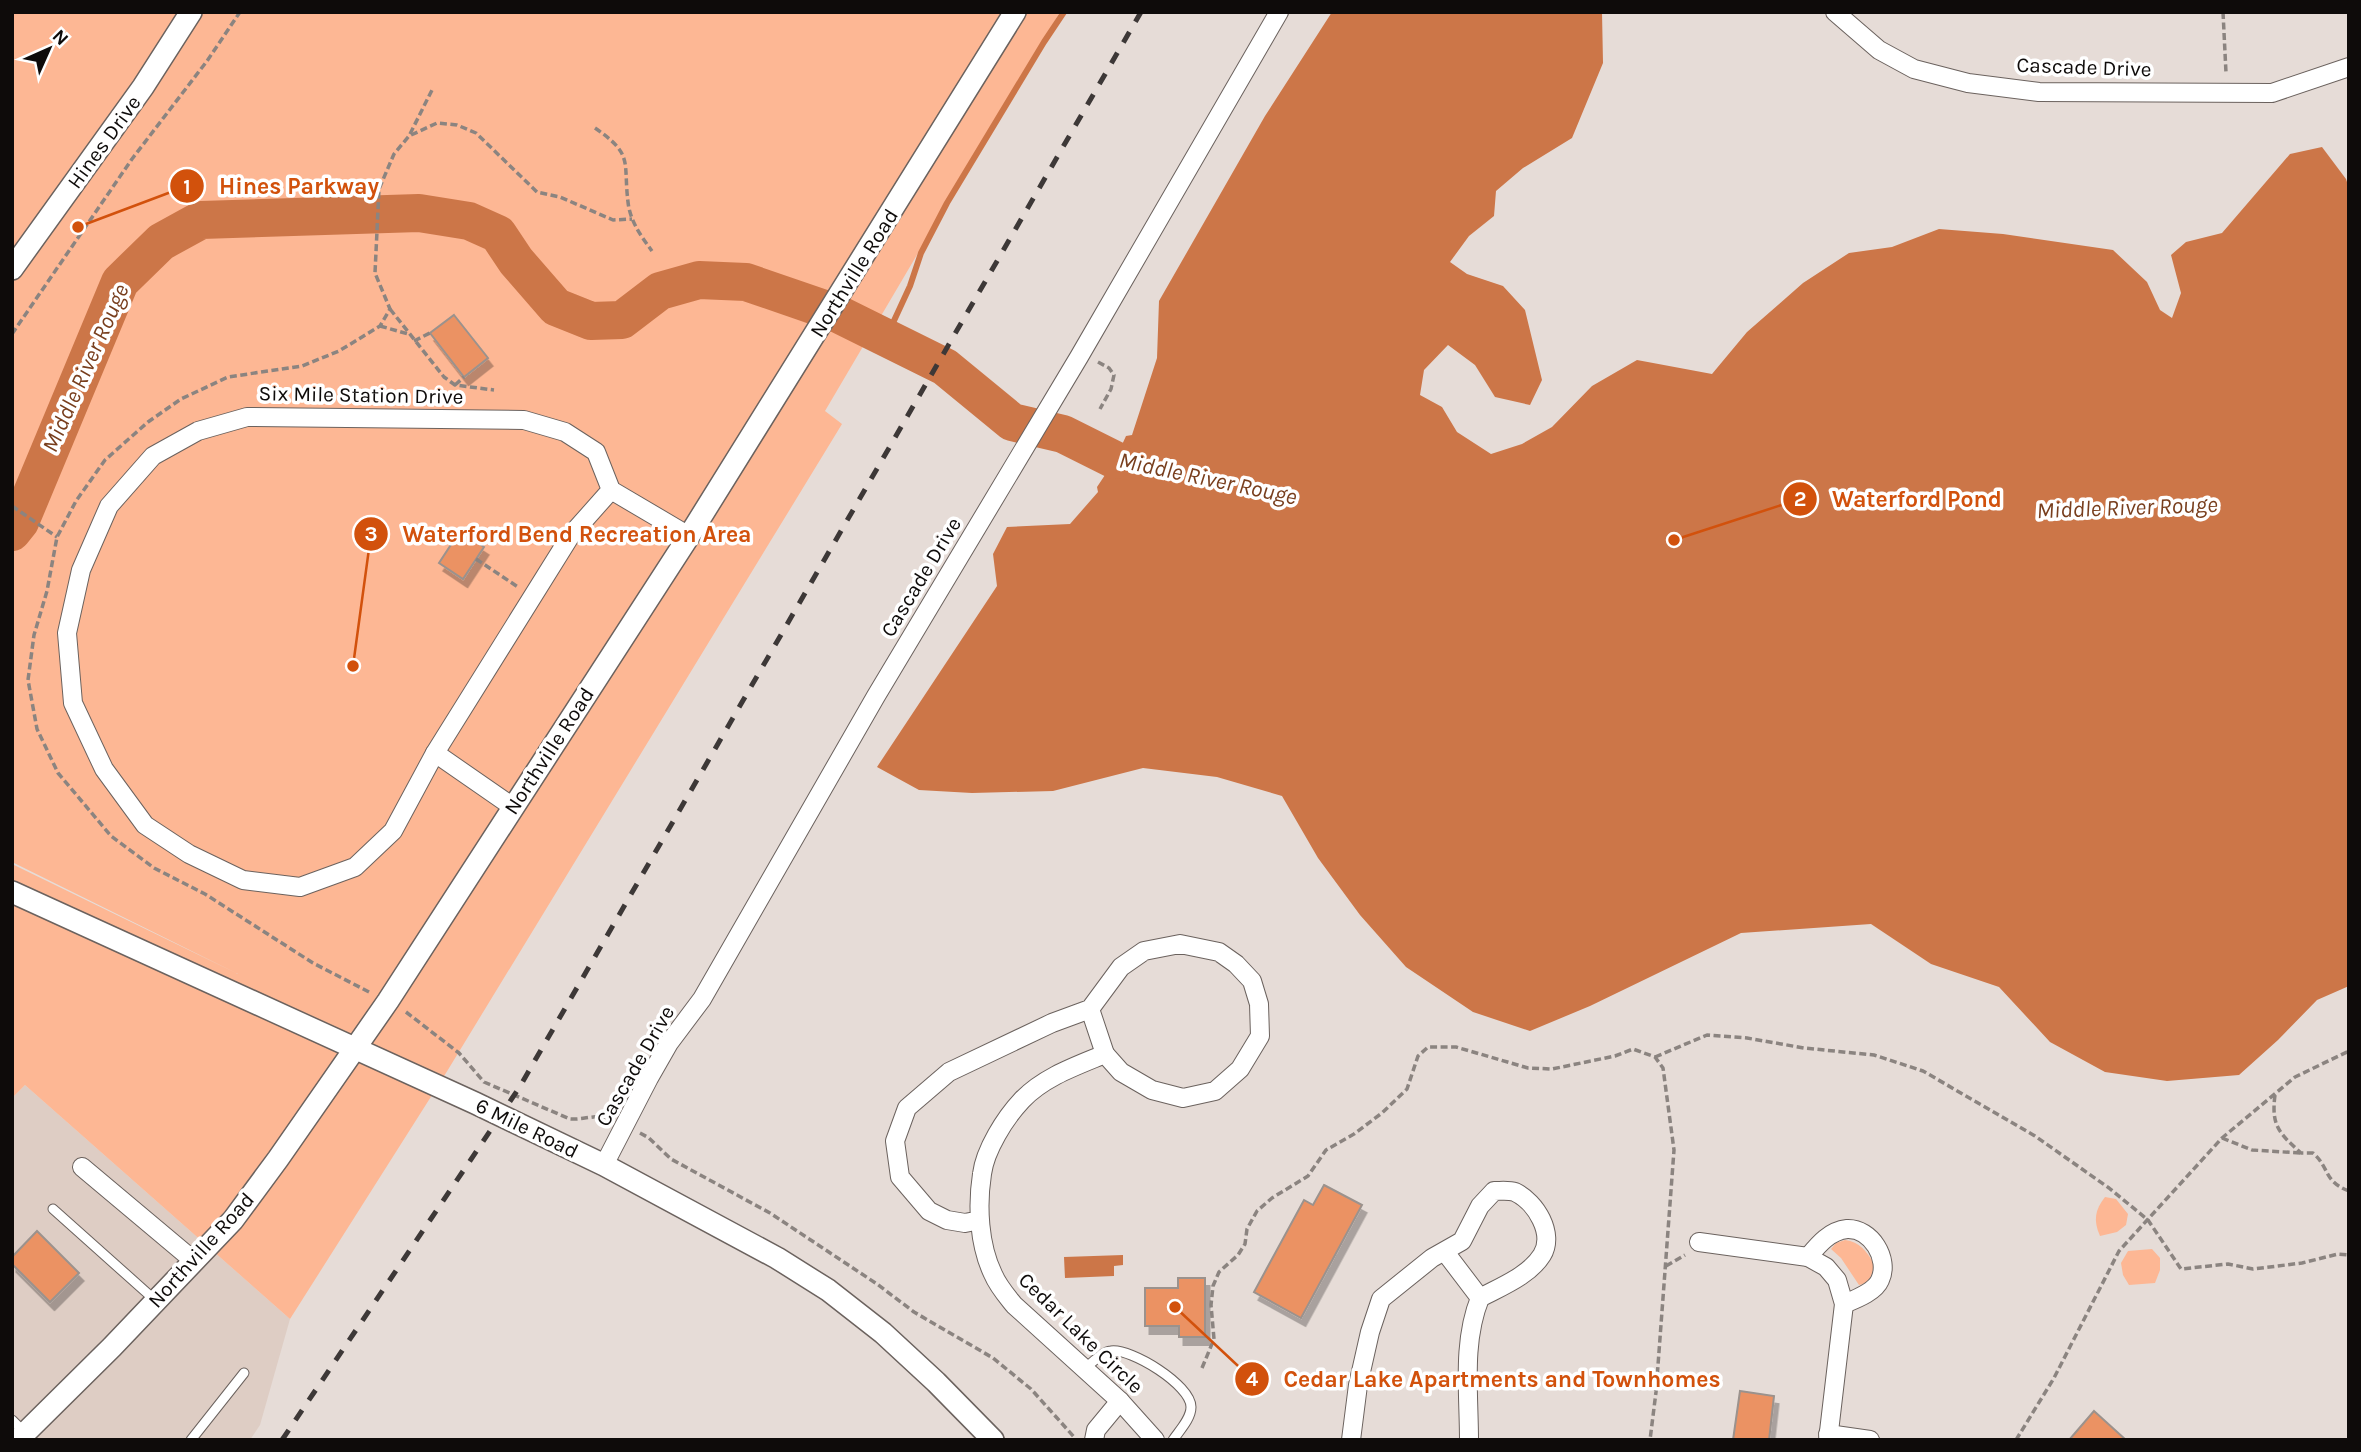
<svg xmlns="http://www.w3.org/2000/svg" width="2361" height="1452" font-family="Karla,sans-serif">
	<style>
		.built { fill: #decdc4 }
		.green { fill: #fdb794 }
		.water { fill: #cc7648 }
		.lines { fill: none; stroke-linecap: round; stroke-linejoin: round }
		.stream { stroke: #cc7648; stroke-width: 6 }
		.river { stroke: #cc7648; stroke-width: 38 }
		.building { fill: #eb9264; stroke: #9b928d; stroke-width: 2; filter: url(#shadow) }
		.service-casing { stroke: #6b625e; stroke-width: 11 }
		.minor-casing { stroke: #6b625e; stroke-width: 20 }
		.tertiary-casing { stroke: #6b625e; stroke-width: 24 }
		.path { stroke: #8b8480; stroke-width: 3.5; stroke-dasharray: 7 3.5; stroke-linecap: butt }
		.service { stroke: #fff; stroke-width: 9 }
		.minor { stroke: #fff; stroke-width: 18 }
		.tertiary { stroke: #fff; stroke-width: 21 }
		.rail { stroke: #3d3837; stroke-width: 5; stroke-dasharray: 12 12; stroke-linecap: butt }
		.labels { text-anchor: middle; stroke-width: 7; stroke-linejoin: round; paint-order: stroke }
		.street-label { font-size: 21px; fill: #0e0b0a; stroke: #fff }
		.water-label { font-size: 23px; font-style: italic; fill: #783e1d; stroke: #fff }
		.leader { fill: none; stroke: #d2510c; stroke-width: 2.5 }
		.callout-dot { fill: #d2510c; stroke: #fff; stroke-width: 2.5 }
		.mark-label { font-size: 21px; text-anchor: middle; font-weight: bold; fill: #fff }
		.callout-label { font-size: 23px; text-anchor: middle; font-weight: bold; fill: #d2510c; stroke: #fff; stroke-width: 7; stroke-linejoin: round; paint-order: stroke }
	</style>
	<defs>
		<filter id="shadow"><feDropShadow dx="4.5" dy="8" stdDeviation="0" flood-color="#0004"/></filter>
	</defs>
	<rect width="100%" height="100%" fill="#e6dcd7"/>
	<!-- built -->
	<polygon class="built" points="25,1085 290,1319 260,1425 250,1440 12,1440 12,1098"/>
	<!-- green -->
	<g class="green">
		<polygon points="12,12 1060,12 825,411 842,424 446,1073 290,1319 25,1085 12,1098 12,864 238,974 12,862"/>
		<path d="M 2105,1197 L 2116,1199 L 2128,1214 L 2126,1225 L 2117,1232 L 2100,1236 C 2093,1220 2095,1210 2105,1197 Z"/>
		<path d="M 1845,1240 C 1860,1242 1866,1251 1874,1263 C 1873,1274 1870,1283 1859,1285 L 1841,1258 L 1831,1249 L 1836,1243 Z"/>
		<polygon points="2152,1249 2160,1258 2160,1270 2155,1283 2129,1285 2123,1275 2121,1263 2128,1251"/>
	</g>
	<!-- water -->
	<g class="water">
		<polygon points="1332,12 1602,12 1603,63 1572,138 1523,168 1496,191 1494,216 1469,236 1450,262 1467,274 1503,286 1525,310 1542,380 1530,405 1495,397 1475,365 1448,345 1424,370 1420,395 1442,407 1457,432 1491,454 1522,444 1552,427 1592,386 1637,360 1712,374 1747,332 1803,283 1849,253 1892,247 1939,229 2003,234 2113,250 2147,282 2160,310 2172,318 2181,293 2171,255 2186,242 2222,233 2290,154 2322,147 2346,179 2349,188 2349,986 2317,1000 2278,1040 2239,1075 2167,1081 2105,1072 2050,1042 1999,987 1931,964 1871,924 1741,933 1590,1006 1530,1031 1473,1012 1406,967 1360,915 1318,858 1282,796 1217,777 1143,768 1053,791 972,793 919,790 877,767 997,586 993,554 1007,527 1070,524 1098,492 1097,487 1115,460 1126,436 1132,435 1157,358 1159,301 1265,116"/>
		<polygon points="1123,1255 1123,1265 1114,1266 1114,1276 1065,1278 1064,1257"/>
	</g>
	<g class="lines">
		<!-- stream -->
		<polyline class="stream" points="886,338 910,286 921,253 947,203 1044,42 1064,12"/>
		<!-- river -->
		<polyline class="river" points="12,532 20,522 120,282 161,242 201,220 419,213 469,221 498,234 516,261 556,307 591,321 622,320 660,291 699,280 746,282 836,313 945,367 1012,422 1063,434 1115,460"/>
	</g>
	<!-- building -->
	<g class="building">
		<polygon points="454,315 488,358 464,377 430,333"/>
		<polygon points="460,531 484,547 463,579 439,563"/>
		<polygon points="1324,1185 1362,1205 1301,1318 1254,1292 1304,1200 1313,1205"/>
		<polygon points="37,1231 79,1273 50,1302 12,1264 12,1257"/>
		<polygon points="1178,1278 1205,1278 1205,1337 1179,1337 1179,1326 1145,1326 1145,1288 1178,1288"/>
		<polygon points="1740,1391 1774,1396 1769,1440 1733,1440"/>
		<polygon points="2094,1411 2126,1440 2069,1440"/>
	</g>
	<g class="lines">
		<!-- service casing -->
		<g class="service-casing">
			<g id="service">
				<polyline points="53,1209 156,1301"/>
				<path d="M 1085,1368 C 1092,1363 1102,1352 1111,1351 C 1131,1348 1191,1385 1191,1407 C 1191,1419 1179,1431 1173,1440"/>
				<polyline points="12,1420 25,1433"/>
				<polyline points="191,1440 244,1373"/>
			</g>
		</g>
		<!-- minor casing -->
		<g class="minor-casing">
			<g id="minor">
				<polyline points="1835,12 1879,50 1914,69 1968,83 2039,92 2272,93 2349,67"/>
				<polyline points="611,490 571,535 435,753 393,831 355,867 300,887 243,880 189,854 145,825 104,769 73,703 67,633 81,570 109,506 153,456 198,431 247,417 524,420 565,432 596,452 611,490 689,536"/>
				<polyline points="435,753 513,807"/>
				<polyline points="1090,1009 1105,1054"/>
				<polyline points="604,1165 649,1078 669,1043 702,999 876,696 1079,357 1279,12"/>
				<polyline points="82,1167 194,1261"/>
				<path d="M 980,1220 L 965,1223 L 947,1220 L 929,1211 L 900,1177 L 895,1141 L 907,1108 L 949,1072 L 1052,1023 L 1090,1009 L 1121,967 L 1144,951 L 1180,944 L 1219,952 L 1236,964 L 1252,981 L 1259,1004 L 1260,1036 L 1240,1069 L 1215,1091 L 1183,1098 L 1152,1090 L 1121,1072 L 1105,1054 C 1076,1066 1044,1077 1022,1100 C 1005,1118 985,1150 982,1174 C 977,1206 979,1245 993,1274 C 998,1286 1006,1295 1014,1305 L 1120,1401 L 1155,1440"/>
				<polyline points="1699,1242 1808,1257 1826,1267 1837,1280 1844,1304 1828,1440"/>
				<polyline points="1445,1252 1480,1298"/>
				<path d="M 1808,1257 C 1818,1245 1829,1231 1847,1229 C 1871,1228 1890,1259 1880,1280 C 1875,1292 1856,1299 1844,1304"/>
				<polyline points="1828,1434 1870,1440"/>
				<polyline points="1094,1440 1096,1430 1120,1401"/>
				<path d="M 1351,1440 L 1358,1385 L 1370,1332 L 1381,1299 L 1432,1258 L 1462,1241 L 1480,1206 L 1494,1191 C 1501,1191 1509,1190 1515,1192 C 1536,1202 1555,1234 1542,1255 C 1529,1276 1500,1287 1480,1298 C 1462,1342 1469,1393 1469,1440"/>
			</g>
		</g>
		<!-- tertiary casing -->
		<g class="tertiary-casing">
			<g id="tertiary">
				<polyline points="12,269 143,87 191,12"/>
				<polyline points="12,892 475,1103 604,1165 777,1258 828,1290 883,1333 936,1382 993,1440"/>
				<polyline points="18,1440 112,1347 233,1220 278,1159 388,1001 689,536 1015,12"/>
			</g>
		</g>
		<!-- path -->
		<g class="path">
			<polyline points="2223,12 2226,73"/>
			<path d="M 595,128 C 634,155 623,161 628,202 C 630,221 641,236 652,251"/>
			<polyline points="410,134 433,88"/>
			<polyline points="390,309 444,377 455,385 494,390"/>
			<polyline points="380,326 408,334"/>
			<polyline points="12,334 132,159 207,61 240,12"/>
			<polyline points="414,341 430,333"/>
			<polyline points="1098,362 1109,368 1114,375 1111,389 1100,409"/>
			<polyline points="455,385 464,377"/>
			<polyline points="12,506 57,537"/>
			<polyline points="476,559 518,587"/>
			<polyline points="369,992 313,963 205,894 154,868 111,836 58,773 37,729 28,680 34,635 47,591 57,537 76,501 105,460 148,422 181,399 228,377 302,366 339,351 380,326 390,309 375,273 379,189 394,154 409,136 437,123 457,125 476,133 537,192 560,197 613,220 632,219"/>
			<path d="M 406,1012 L 459,1053 L 484,1082 L 570,1119 C 582,1120 598,1114 608,1118"/>
			<polyline points="1655,1057 1707,1035 1747,1038 1804,1048 1874,1055 1923,1071 2035,1136 2109,1188 2148,1220 2181,1269 2228,1264 2253,1269 2302,1263 2338,1254 2349,1255"/>
			<path d="M 2275,1095 C 2271,1126 2279,1133 2301,1153 L 2313,1153 C 2330,1168 2323,1181 2349,1191"/>
			<polyline points="640,1133 649,1138 671,1159 770,1213 877,1284 914,1312 993,1358 1031,1389 1075,1438"/>
			<polyline points="2222,1138 2252,1150 2301,1153"/>
			<polyline points="1666,1266 1685,1255"/>
			<polyline points="1202,1368 1214,1339 1211,1305 1213,1286 1219,1272 1238,1255 1245,1244 1247,1229 1257,1211 1272,1198 1308,1176 1326,1150 1354,1134 1382,1113 1407,1089 1418,1056 1428,1047 1456,1047 1528,1068 1552,1069 1615,1056 1633,1049 1655,1057 1663,1068 1674,1150 1656,1392 1650,1440"/>
			<polyline points="2016,1440 2054,1378 2119,1251 2222,1138 2295,1077 2349,1051"/>
		</g>
		<!-- service -->
		<use href="#service" class="service"/>
		<!-- minor -->
		<use href="#minor" class="minor"/>
		<!-- tertiary -->
		<use href="#tertiary" class="tertiary"/>
		<!-- rail -->
		<polyline class="rail" points="282,1440 519,1088 1141,12"/>
	</g>
	<g class="labels">
		<!-- street labels -->
		<g class="street-label">
			<text transform="translate(2084 67) rotate(2)" y="7">Cascade Drive</text>
			<text transform="translate(104 142) rotate(-54)" y="7">Hines Drive</text>
			<text transform="translate(854 273) rotate(-58)" y="7">Northville Road</text>
			<text transform="translate(361 395) rotate(1)" y="7">Six Mile Station Drive</text>
			<text transform="translate(921 577) rotate(-59)" y="7">Cascade Drive</text>
			<text transform="translate(549 751) rotate(-57)" y="7">Northville Road</text>
			<text transform="translate(635 1066) rotate(-60)" y="7">Cascade Drive</text>
			<text transform="translate(527 1128) rotate(26)" y="7">6 Mile Road</text>
			<text transform="translate(201 1250) rotate(-48)" y="7">Northville Road</text>
			<text transform="translate(1081 1333) rotate(44)" y="7">Cedar Lake Circle</text>
		</g>
		<!-- water labels -->
		<g class="water-label">
			<text transform="translate(85 368) rotate(-66)" y="8">Middle River Rouge</text>
			<text transform="translate(1208 478) rotate(12)" y="8">Middle River Rouge</text>
			<text transform="translate(2127 507) rotate(-2)" y="8">Middle River Rouge</text>
		</g>
	</g>
	<!-- callouts -->
	<path class="leader" d="M78 227L187 186M1674 540L1800 499M353 666L371 534M1175 1307L1252 1379"/>
	<g class="callout-dot">
		<circle cx="78" cy="227" r="7"/>
		<circle cx="1674" cy="540" r="7"/>
		<circle cx="353" cy="666" r="7"/>
		<circle cx="1175" cy="1307" r="7"/>
		<circle cx="187" cy="186" r="18"/>
		<circle cx="1800" cy="499" r="18"/>
		<circle cx="371" cy="534" r="18"/>
		<circle cx="1252" cy="1379" r="18"/>
	</g>
	<g class="mark-label">
		<text x="187" y="194">1</text>
		<text x="1800" y="506">2</text>
		<text x="371" y="541">3</text>
		<text x="1252" y="1386">4</text>
	</g>
	<g class="callout-label">
		<text x="299" y="194">Hines Parkway</text>
		<text x="1917" y="507">Waterford Pond</text>
		<text x="577" y="542">Waterford Bend Recreation Area</text>
		<text x="1502" y="1387">Cedar Lake Apartments and Townhomes</text>
	</g>
	<!-- border -->
	<rect width="2361" height="1452" fill="none" stroke="#0e0b0a" stroke-width="28"/>
	<!-- north arrow -->
	<g transform="translate(49 49) rotate(45)" stroke="#ffffff" stroke-width="5" paint-order="stroke">
	<path d="M0-5L12 26L0 18L-12 26Z" fill="#0e0b0a"/>
	<text y="-10" font-size="19" font-weight="bold" text-anchor="middle" fill="#0e0b0a">N</text>
	</g>
</svg>
